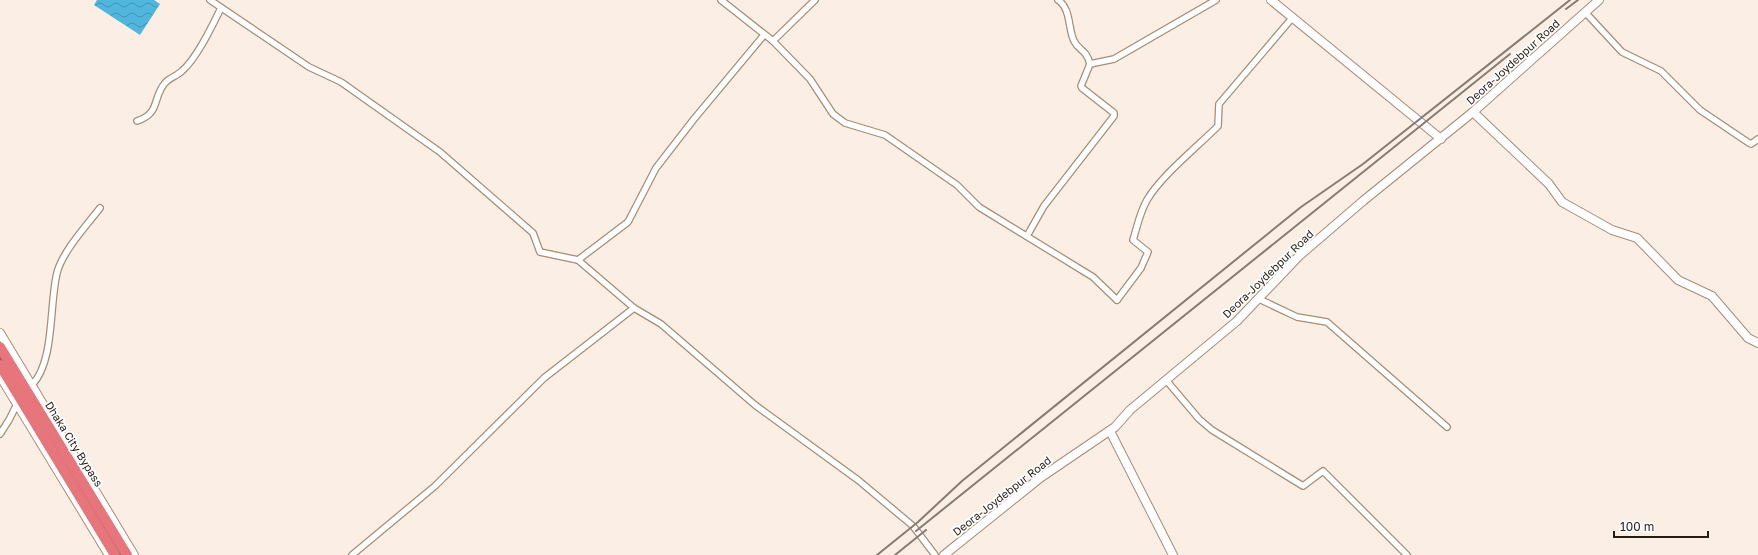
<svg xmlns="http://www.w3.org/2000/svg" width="1758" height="555" font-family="'Golos Text',sans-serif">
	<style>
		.water { fill: url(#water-waves) }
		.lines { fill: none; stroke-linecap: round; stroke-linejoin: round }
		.street-casing { stroke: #a88d75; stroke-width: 8 }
		.secondary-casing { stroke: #a88d75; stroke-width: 10 }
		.highway-casing { stroke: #a35757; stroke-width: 12 }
		.street { stroke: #fff; stroke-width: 5.5 }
		.secondary { stroke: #fff; stroke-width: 8 }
		.highway { stroke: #e6767c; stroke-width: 10 }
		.rail { stroke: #867c72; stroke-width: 2 }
		.labels { text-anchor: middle; stroke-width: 3.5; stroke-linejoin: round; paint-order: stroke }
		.street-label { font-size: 11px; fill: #271d13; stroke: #fff }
	</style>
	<defs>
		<pattern id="water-waves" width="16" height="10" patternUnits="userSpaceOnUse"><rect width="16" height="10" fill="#50b6de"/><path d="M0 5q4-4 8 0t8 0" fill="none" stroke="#4293b3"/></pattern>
	</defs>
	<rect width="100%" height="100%" fill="#fbefe5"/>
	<!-- water -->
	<polygon class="water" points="97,0 154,0 160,4 140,35 94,5"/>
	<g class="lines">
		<!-- street casing -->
		<g class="street-casing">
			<g id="street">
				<polyline points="210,0 309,67 341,82 440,152 533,233 540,252 578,260 634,308 661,324 755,405 858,480 913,526 935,555"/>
				<polyline points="721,0 773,41 810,79 833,114 845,123 885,135 957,185 979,207 1093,277 1117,300"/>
				<polyline points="1585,12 1622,52 1661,71 1700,110 1749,143 1751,144 1758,139"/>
				<polyline points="773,41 815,0"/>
				<polyline points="1090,64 1114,59 1216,0"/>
				<path d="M 137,121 C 161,113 152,98 165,83 C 169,78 177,76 182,71 C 197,58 212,26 221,8"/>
				<path d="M 1027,236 L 1044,206 L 1114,116 L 1114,113 L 1082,88 L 1081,86 L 1090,64 C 1086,49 1079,51 1074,41 C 1068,29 1071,8 1058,0"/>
				<polyline points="578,260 628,222 656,168 694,119 764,35"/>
				<polyline points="1259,299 1297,317 1327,322 1447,427"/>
				<path d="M 1117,300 L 1141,268 L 1148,252 L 1133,240 C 1137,227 1140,212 1147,200 C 1161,176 1196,148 1216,128 L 1218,126 L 1219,104 L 1293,17"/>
				<polyline points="1166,380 1199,419 1212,430 1303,486 1323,471 1407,555"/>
				<path d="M 32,385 C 55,361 49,305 57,273 C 62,252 87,225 100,208"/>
				<polyline points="0,434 9,420 17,404"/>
				<polyline points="352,555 435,486 544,378 634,308"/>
			</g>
		</g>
		<!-- secondary casing -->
		<g class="secondary-casing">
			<g id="secondary">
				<polyline points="1271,0 1441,139"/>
				<polyline points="1473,112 1549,184 1562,202 1612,230 1637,238 1678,280 1712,296 1748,338 1758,343"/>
				<polyline points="0,333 134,555"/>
				<polyline points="0,376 109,555"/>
				<polyline points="1110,431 1173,555"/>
				<polyline points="944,555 1040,478 1115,427 1130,410 1237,321 1299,256 1363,201 1473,112 1599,0"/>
			</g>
		</g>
		<!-- highway casing -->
		<g class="highway-casing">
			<g id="highway">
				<polyline points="0,347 127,555"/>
				<polyline points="0,365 115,555"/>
			</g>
		</g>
		<!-- street -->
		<use href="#street" class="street"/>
		<!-- secondary -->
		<use href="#secondary" class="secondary"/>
		<!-- highway -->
		<use href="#highway" class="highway"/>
		<!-- rail -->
		<g class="rail">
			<polyline points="1566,9 1578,0"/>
			<polyline points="916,531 1510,54"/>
			<polyline points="877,555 918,522 962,481 1301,207 1363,164 1570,0"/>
			<polyline points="895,555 926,530"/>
		</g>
	</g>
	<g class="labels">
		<!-- street labels -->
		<g class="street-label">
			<text transform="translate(1513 62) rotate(-42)" y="4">Deora-Joydebpur Road</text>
			<text transform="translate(1268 274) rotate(-44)" y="4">Deora-Joydebpur Road</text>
			<text transform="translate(74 444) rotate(58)" y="4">Dhaka City Bypass</text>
			<text transform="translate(1002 496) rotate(-38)" y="4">Deora-Joydebpur Road</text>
		</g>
	</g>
	<!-- scale -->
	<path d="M1614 531v6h94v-6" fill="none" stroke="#271d13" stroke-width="2"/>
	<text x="1620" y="531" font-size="12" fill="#271d13" stroke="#ffffff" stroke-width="3" paint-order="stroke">100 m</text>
</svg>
